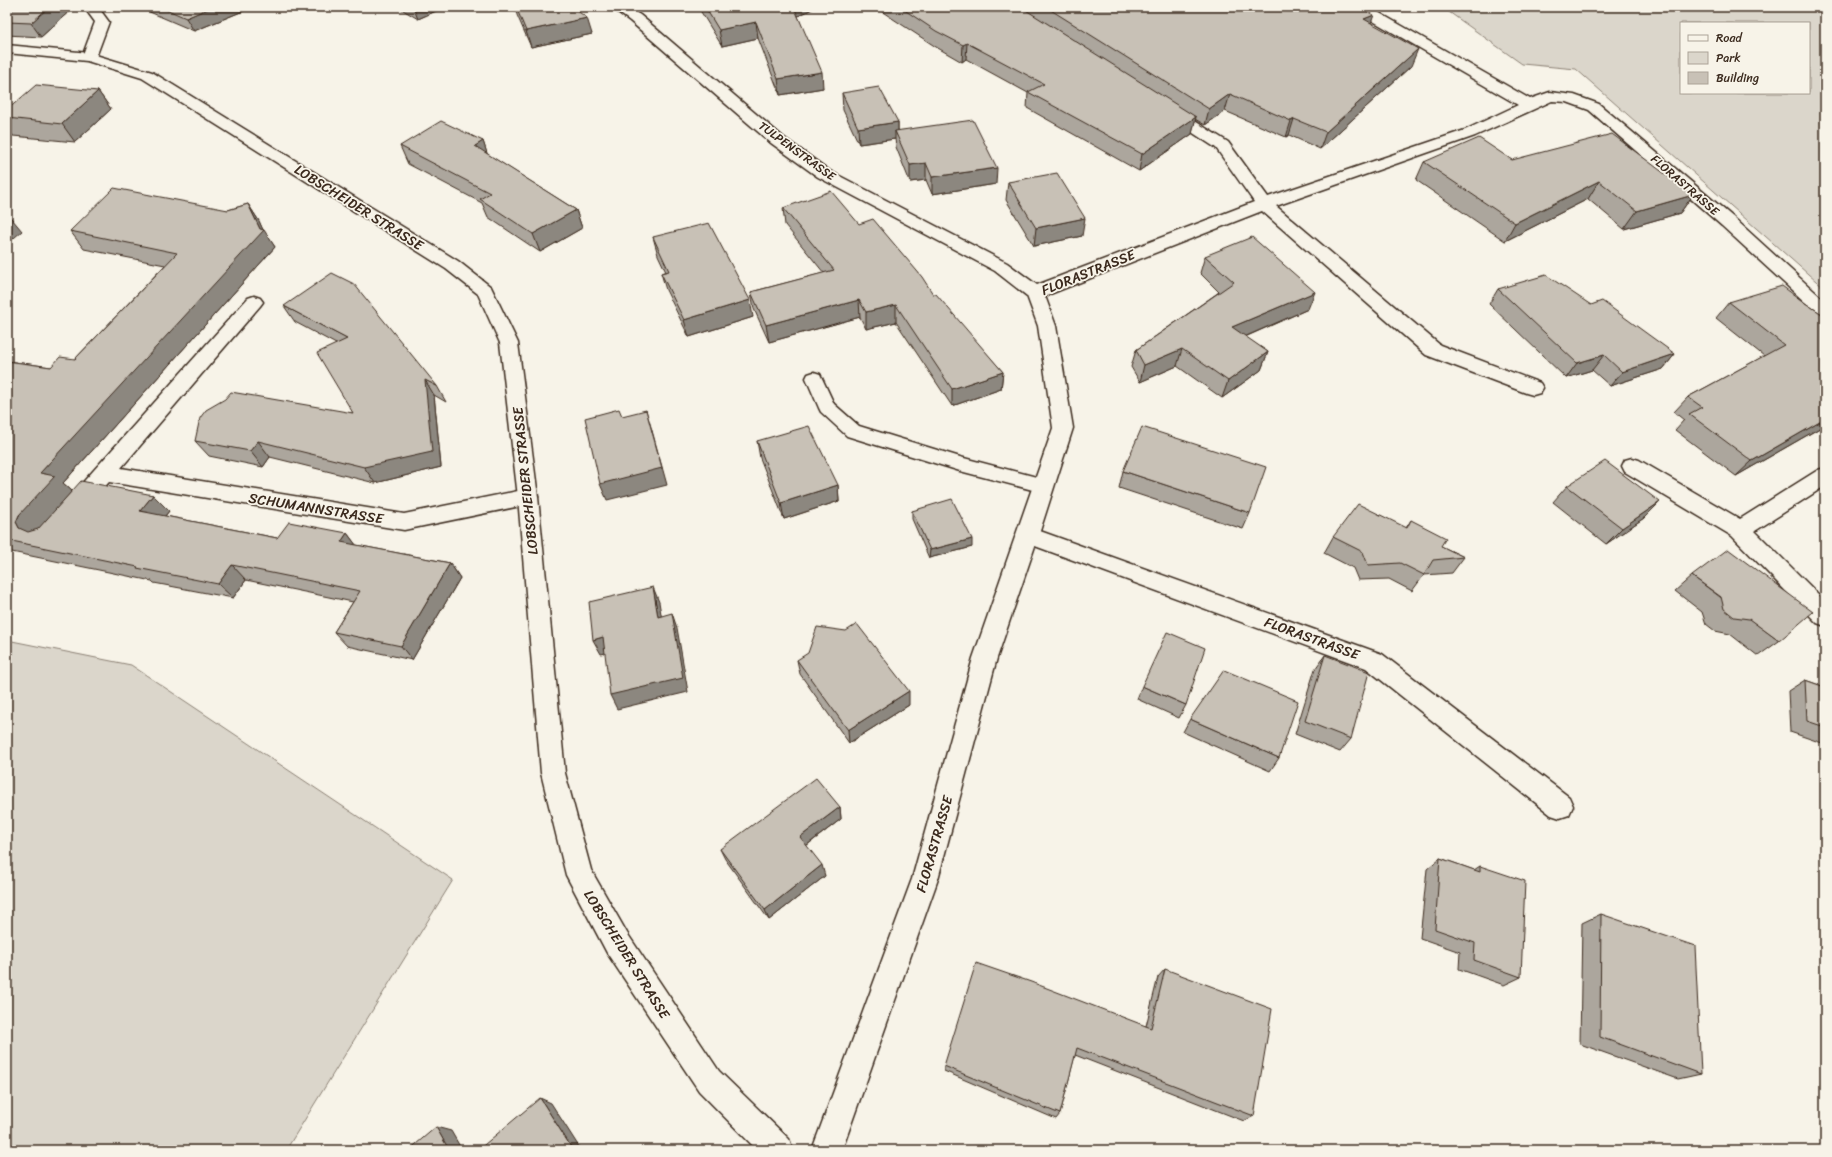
<svg xmlns="http://www.w3.org/2000/svg" width="1832" height="1157" font-family="Sriracha,sans-serif">
	<style>
		.green { fill: #dbd6cb; stroke: #8b8074; fill-rule: evenodd }
		.lines { fill: none; stroke-linecap: round; stroke-linejoin: round }
		.service-casing { stroke: #3b2a1e; stroke-width: 3 }
		.minor-casing { stroke: #3b2a1e; stroke-width: 3 }
		.tertiary-casing { stroke: #3b2a1e; stroke-width: 3 }
		.service { fill: #f7f3e8; fill-rule: evenodd }
		.minor { fill: #f7f3e8; fill-rule: evenodd }
		.tertiary { fill: #f7f3e8; fill-rule: evenodd }
		.wall { fill: #aca69d; stroke: #3b2a1e }
		.shaded-wall { fill: #8c877f; stroke: #3b2a1e }
		.building { fill: #c8c1b6; stroke: #3b2a1e }
		.labels { text-anchor: middle; stroke-width: 3.5; stroke-linejoin: round; paint-order: stroke }
		.far-street-label { font-size: 12px; fill: #3b2a1e; stroke: #f7f3e8 }
		.street-label { font-size: 14px; fill: #3b2a1e; stroke: #f7f3e8 }
	</style>
	<rect width="100%" height="100%" fill="#f7f3e8"/>
	<filter id="ink" filterUnits="userSpaceOnUse"><feTurbulence type="fractalNoise" baseFrequency=".025" numOctaves="2"/><feDisplacementMap in="SourceGraphic" scale="8" xChannelSelector="R" yChannelSelector="G"/><feConvolveMatrix kernelMatrix="1 2 1 2 8 2 1 2 1" color-interpolation-filters="sRGB"/></filter>
	<g filter="url(#ink)">
		<!-- green -->
		<g class="green">
			<path d="M 1442,7 L 1825,7 L 1825,289 L 1576,69 L 1522,64 ZM 1681,23 L 1809,23 L 1809,93 L 1681,93 Z"/>
			<polygon points="7,640 131,665 453,880 286,1150 7,1150"/>
		</g>
		<g class="lines">
			<!-- service casing -->
			<g class="service-casing">
				<polygon id="service" points="814,372 820,374 834,404 859,426 960,457 1044,479 1050,481 1053,486 1050,491 1044,493 960,471 847,436 821,412 819,408 806,378 808,374"/>
			</g>
			<!-- minor casing -->
			<g class="minor-casing">
				<g id="minor">
					<polygon points="84,7 98,7 109,22 96,57 94,60 84,60 82,57 95,22"/>
					<polygon points="611,7 627,7 640,15 783,137 830,171 1007,263 1037,285 1254,202 1216,148 1164,114 1161,111 1164,108 1169,106 1174,108 1228,142 1268,197 1465,130 1518,105 1354,10 1352,7 1369,7 1530,99 1550,92 1574,95 1599,104 1734,218 1825,301 1825,317 1819,315 1722,226 1589,110 1567,102 1552,101 1475,136 1276,206 1440,345 1540,383 1543,388 1540,393 1533,395 1526,393 1426,355 1262,211 1045,296 1056,326 1073,428 1040,531 1382,654 1569,797 1573,806 1569,815 1560,818 1551,815 1366,668 1035,546 997,658 938,879 842,1150 812,1150 912,879 973,658 1053,428 1038,326 1027,296 995,271 818,177 771,143 630,21"/>
					<path d="M 254,296 L 260,298 L 263,302 L 260,306 L 121,468 L 404,514 L 528,489 L 535,491 L 538,497 L 535,503 L 404,530 L 109,482 C 98,494 85,517 68,511 L 65,505 L 68,499 L 248,298 Z"/>
					<polygon points="1632,458 1639,460 1740,519 1818,470 1825,468 1825,486 1755,531 1825,601 1825,626 1817,623 1732,536 1625,472 1622,466 1625,460"/>
				</g>
			</g>
			<!-- tertiary casing -->
			<g class="tertiary-casing">
				<polygon id="tertiary" points="7,45 89,53 152,72 458,261 491,287 518,343 538,497 565,773 591,870 627,933 719,1071 789,1139 793,1150 757,1150 699,1091 607,953 566,875 541,773 518,497 500,343 478,294 446,269 142,78 87,61 7,53"/>
			</g>
			<!-- service -->
			<use href="#service" class="service"/>
			<!-- minor -->
			<use href="#minor" class="minor"/>
			<!-- tertiary -->
			<use href="#tertiary" class="tertiary"/>
		</g>
		<!-- wall -->
		<g class="wall">
			<polygon points="7,7 74,7 41,37 7,35"/>
			<polygon points="138,7 253,7 194,31"/>
			<polygon points="398,7 445,7 418,19"/>
			<polygon points="515,7 572,7 592,34 531,47 517,15"/>
			<polygon points="698,7 816,7 798,16 823,88 780,95 758,38 722,46"/>
			<polygon points="875,7 1358,7 1371,23 1411,66 1320,149 1289,135 1286,137 1225,111 1205,125 1195,119 1192,134 1139,171 1027,108 1028,93 966,59 962,62 936,47"/>
			<polygon points="98,91 111,109 75,142 13,136 7,128 7,118"/>
			<polygon points="842,93 898,122 898,130 996,184 932,194 926,180 910,182 896,147 895,139 859,144 843,110"/>
			<polygon points="483,141 487,154 576,210 582,228 540,252 488,217 482,203 408,164 400,146"/>
			<polygon points="1512,160 1693,195 1680,213 1624,229 1588,199 1505,241 1416,180 1424,162"/>
			<polygon points="1008,182 1082,236 1034,246 1006,200"/>
			<polygon points="248,204 259,221 263,230 275,247 63,483 72,491 153,495 169,511 165,516 277,538 347,533 356,545 450,563 460,578 412,660 347,646 334,632 353,602 246,580 233,598 154,583 152,581 7,551 7,361 51,367 75,359 165,265 84,249 70,231 228,210"/>
			<polygon points="783,208 859,224 933,294 1003,372 1001,389 952,406 896,322 866,329 860,317 769,342 754,309 751,292 824,273 785,225"/>
			<polygon points="653,237 753,317 689,337 666,290 661,273 666,272 658,255"/>
			<polygon points="1205,256 1308,309 1245,337 1268,352 1261,370 1222,398 1177,366 1140,382 1131,367 1136,350 1219,292 1200,273"/>
			<polygon points="1498,289 1591,305 1675,354 1663,369 1610,386 1592,370 1566,378 1489,304"/>
			<polygon points="1729,302 1805,303 1825,316 1825,425 1736,476 1675,430 1684,420 1674,412 1688,397 1764,356 1716,318"/>
			<polygon points="284,306 437,386 446,402 434,395 441,467 375,483 270,457 263,467 209,456 195,441 353,413 336,344 295,322"/>
			<polygon points="757,441 838,485 839,501 784,519 760,458"/>
			<polygon points="1123,471 1250,513 1243,529 1119,488"/>
			<polygon points="1567,486 1644,518 1606,544 1553,502"/>
			<polygon points="912,511 972,547 929,558 912,519"/>
			<polygon points="1411,520 1441,546 1464,557 1452,573 1424,575 1412,591 1389,579 1358,580 1353,568 1324,553 1333,537 1406,528"/>
			<polygon points="1825,540 1825,546 1821,543"/>
			<polygon points="1692,576 1779,641 1758,656 1730,634 1715,631 1706,624 1702,612 1675,591"/>
			<polygon points="1325,655 1351,739 1340,752 1295,734 1315,669"/>
			<polygon points="797,660 909,705 849,743 800,674"/>
			<polygon points="1805,680 1825,687 1825,744 1790,732 1788,691"/>
			<polygon points="1142,686 1186,705 1179,718 1137,699"/>
			<polygon points="1190,719 1279,758 1270,771 1183,732"/>
			<polygon points="840,807 841,819 806,846 825,876 769,920 725,859 720,849"/>
			<polygon points="1440,858 1474,870 1480,866 1521,977 1504,985 1459,969 1460,952 1420,938 1427,869"/>
			<polygon points="1601,914 1701,1074 1678,1079 1580,1044 1582,923"/>
			<polygon points="1165,969 1254,1116 1244,1121 1075,1055 1060,1114 1056,1119 944,1071 944,1066 1146,1026 1158,977"/>
		</g>
		<!-- shaded-wall -->
		<g class="shaded-wall">
			<polygon points="49,7 74,7 41,37 31,23"/>
			<polygon points="212,7 253,7 194,31 186,18"/>
			<polygon points="413,7 445,7 418,19"/>
			<polygon points="792,7 816,7 794,18"/>
			<polygon points="1374,15 1368,31 1364,19"/>
			<polygon points="587,18 592,34 531,47 526,31"/>
			<polygon points="756,22 758,38 722,46 719,30"/>
			<polygon points="967,43 966,59 962,62 963,45"/>
			<polygon points="1418,49 1411,66 1320,149 1326,132"/>
			<polygon points="822,72 823,88 780,95 778,79"/>
			<polygon points="98,91 111,109 75,142 62,124"/>
			<polygon points="1230,94 1225,111 1205,125 1209,109"/>
			<polygon points="1196,117 1192,134 1139,171 1142,154"/>
			<polygon points="1294,119 1289,135 1286,137 1291,121"/>
			<polygon points="898,122 898,137 895,131 895,139 859,144 858,128"/>
			<polygon points="483,141 489,159 475,146"/>
			<polygon points="926,163 926,180 910,182 910,165"/>
			<polygon points="997,168 996,184 932,194 932,177"/>
			<polygon points="1599,181 1588,199 1505,241 1515,223"/>
			<polygon points="1693,195 1680,213 1624,229 1637,211"/>
			<polygon points="248,204 259,221 263,230 264,230 275,247 63,483 72,491 35,538 19,528 16,522 40,473 260,229"/>
			<polygon points="576,210 582,228 540,252 533,234"/>
			<polygon points="7,213 22,231 7,244"/>
			<polygon points="1085,218 1082,236 1034,246 1036,228"/>
			<polygon points="1315,292 1308,309 1226,345 1232,327"/>
			<polygon points="750,300 753,317 689,337 684,320"/>
			<polygon points="859,300 860,317 769,342 766,325"/>
			<polygon points="896,305 896,322 866,329 866,312"/>
			<polygon points="1182,349 1177,366 1140,382 1144,365"/>
			<polygon points="1268,352 1261,370 1222,398 1228,381"/>
			<polygon points="1675,354 1663,369 1610,386 1622,372"/>
			<polygon points="1604,355 1592,370 1566,378 1577,363"/>
			<polygon points="1003,372 1001,389 952,406 952,389"/>
			<polygon points="425,380 434,395 441,467 375,483 364,467"/>
			<polygon points="646,410 651,427 667,485 607,500 600,484"/>
			<polygon points="1825,419 1825,425 1736,476 1752,461"/>
			<polygon points="258,441 270,457 263,467 250,451"/>
			<polygon points="838,485 839,501 784,519 781,503"/>
			<polygon points="153,495 169,511 156,527 140,511"/>
			<polygon points="1660,502 1644,518 1606,544 1622,528"/>
			<polygon points="347,533 359,549 341,542"/>
			<polygon points="972,539 972,547 929,558 930,550"/>
			<polygon points="450,563 460,578 412,660 401,646"/>
			<polygon points="232,565 246,580 233,598 218,584"/>
			<polygon points="653,587 659,602 664,632 658,617"/>
			<polygon points="672,613 677,628 688,692 617,709 610,695"/>
			<polygon points="603,637 610,652 601,654 593,640"/>
			<polygon points="909,691 909,705 849,743 848,730"/>
			<polygon points="840,807 841,819 803,848 800,837"/>
			<polygon points="822,865 825,876 769,920 765,910"/>
			<polygon points="540,1098 551,1103 581,1150 573,1150"/>
			<polygon points="436,1127 451,1131 462,1150 449,1150"/>
		</g>
		<!-- building -->
		<g class="building">
			<polygon points="7,7 49,7 31,23 7,22"/>
			<polygon points="161,7 212,7 186,18"/>
			<polygon points="516,7 572,7 587,18 526,31"/>
			<polygon points="705,7 794,7 822,72 778,79 756,22 719,30"/>
			<polygon points="900,7 1021,7 1196,117 1142,154 1028,92 1044,84 967,43 963,45 936,31"/>
			<polygon points="1046,7 1358,7 1374,15 1364,19 1418,49 1326,132 1294,119 1291,121 1230,94 1209,109"/>
			<polygon points="36,85 98,91 62,124 7,118 7,110"/>
			<polygon points="879,87 898,122 858,128 842,93"/>
			<polygon points="973,120 997,168 932,177 926,163 910,165 895,131"/>
			<polygon points="441,121 483,141 475,146 576,210 533,234 480,199 490,193 400,146"/>
			<polygon points="1612,134 1693,195 1637,211 1599,181 1515,223 1424,162 1479,138 1512,160"/>
			<polygon points="1057,173 1085,218 1036,228 1008,182"/>
			<polygon points="114,188 228,210 248,204 260,229 264,230 40,473 55,476 19,515 16,522 19,528 28,532 38,529 81,481 153,495 140,511 277,538 289,522 347,533 341,542 450,563 401,646 334,632 360,591 232,565 218,584 137,568 138,567 7,540 7,361 51,367 60,357 75,359 177,253 70,231"/>
			<polygon points="831,191 859,224 873,219 922,277 933,294 936,294 1003,372 952,389 896,305 866,312 859,300 766,325 751,292 834,270 783,208"/>
			<polygon points="709,223 750,300 684,320 661,273 669,271 653,237"/>
			<polygon points="1252,237 1315,292 1232,327 1268,352 1228,381 1182,349 1144,365 1136,350 1234,282 1205,256"/>
			<polygon points="332,273 354,284 437,386 425,380 432,452 364,467 258,441 250,451 195,441 200,418 206,410 225,399 231,392 353,413 317,353 347,339 284,306"/>
			<polygon points="1546,275 1591,305 1602,301 1675,354 1622,372 1604,355 1577,363 1498,289"/>
			<polygon points="1782,286 1805,303 1825,316 1825,340 1824,341 1825,342 1825,419 1752,461 1689,414 1702,407 1688,397 1784,345 1729,302"/>
			<polygon points="619,409 622,416 646,410 662,468 600,484 585,418"/>
			<polygon points="809,426 838,485 781,503 757,441"/>
			<polygon points="1142,427 1266,467 1250,513 1123,471"/>
			<polygon points="1605,461 1660,502 1622,528 1567,486"/>
			<polygon points="952,499 972,539 930,550 912,511"/>
			<polygon points="1358,504 1407,528 1411,520 1446,538 1441,546 1464,557 1433,560 1424,575 1400,563 1368,565 1363,552 1333,537"/>
			<polygon points="1728,549 1813,612 1779,641 1749,619 1734,617 1724,609 1721,597 1692,576"/>
			<polygon points="653,587 658,617 672,613 683,678 610,695 603,637 593,640 589,602"/>
			<polygon points="857,624 909,691 848,730 797,660 808,653 817,627 846,631"/>
			<polygon points="1167,632 1205,648 1186,705 1142,686"/>
			<polygon points="1325,655 1369,672 1351,739 1305,721"/>
			<polygon points="1224,670 1298,701 1279,758 1190,719"/>
			<polygon points="1805,680 1825,687 1825,727 1807,721"/>
			<polygon points="816,778 840,807 800,837 822,865 765,910 720,849"/>
			<polygon points="1440,858 1480,872 1480,866 1525,881 1521,977 1474,960 1475,943 1435,929"/>
			<polygon points="1601,914 1695,946 1701,1074 1600,1037"/>
			<polygon points="976,963 1031,982 1151,1028 1165,969 1272,1009 1254,1116 1077,1048 1060,1114 944,1066"/>
			<polygon points="540,1098 573,1150 478,1150"/>
			<polygon points="436,1127 449,1150 409,1150"/>
		</g>
	</g>
	<g class="labels">
		<!-- far-street labels -->
		<g class="far-street-label">
			<text transform="translate(797 151) rotate(36)" y="4">TULPENSTRASSE</text>
			<text transform="translate(1685 185) rotate(41)" y="4">FLORASTRASSE</text>
		</g>
		<!-- street labels -->
		<g class="street-label">
			<text transform="translate(359 207) rotate(32)" y="5">LOBSCHEIDER STRASSE</text>
			<text transform="translate(1088 272) rotate(-22)" y="5">FLORASTRASSE</text>
			<text transform="translate(525 481) rotate(-96)" y="5">LOBSCHEIDER STRASSE</text>
			<text transform="translate(316 508) rotate(9)" y="5">SCHUMANNSTRASSE</text>
			<text transform="translate(1312 638) rotate(20)" y="5">FLORASTRASSE</text>
			<text transform="translate(934 844) rotate(-74)" y="5">FLORASTRASSE</text>
			<text transform="translate(627 954) rotate(58)" y="5">LOBSCHEIDER STRASSE</text>
		</g>
	</g>
	<!-- margin -->
	<rect width="1832" height="1157" fill="none" stroke="#f7f3e8" stroke-width="24"/>
	<rect x="12" y="12" width="1808" height="1133" fill="none" stroke="#3b2a1e" stroke-width="1.5" filter="url(#ink)"/>
	<!-- legend -->
	<rect x="1680" y="22" width="130" height="72" fill="#f7f3e8" stroke="#aca397"/>
	<rect x="1688" y="35" width="20" height="6" fill="#f7f3e8" stroke="#aca397"/>
	<text x="1716" y="42" font-size="12" fill="#3b2a1e">Road</text>
	<rect x="1688" y="52" width="20" height="12" fill="#dbd6cb" stroke="#aca397"/>
	<text x="1716" y="62" font-size="12" fill="#3b2a1e">Park</text>
	<rect x="1688" y="72" width="20" height="12" fill="#c8c1b6" stroke="#aca397"/>
	<text x="1716" y="82" font-size="12" fill="#3b2a1e">Building</text>
</svg>
